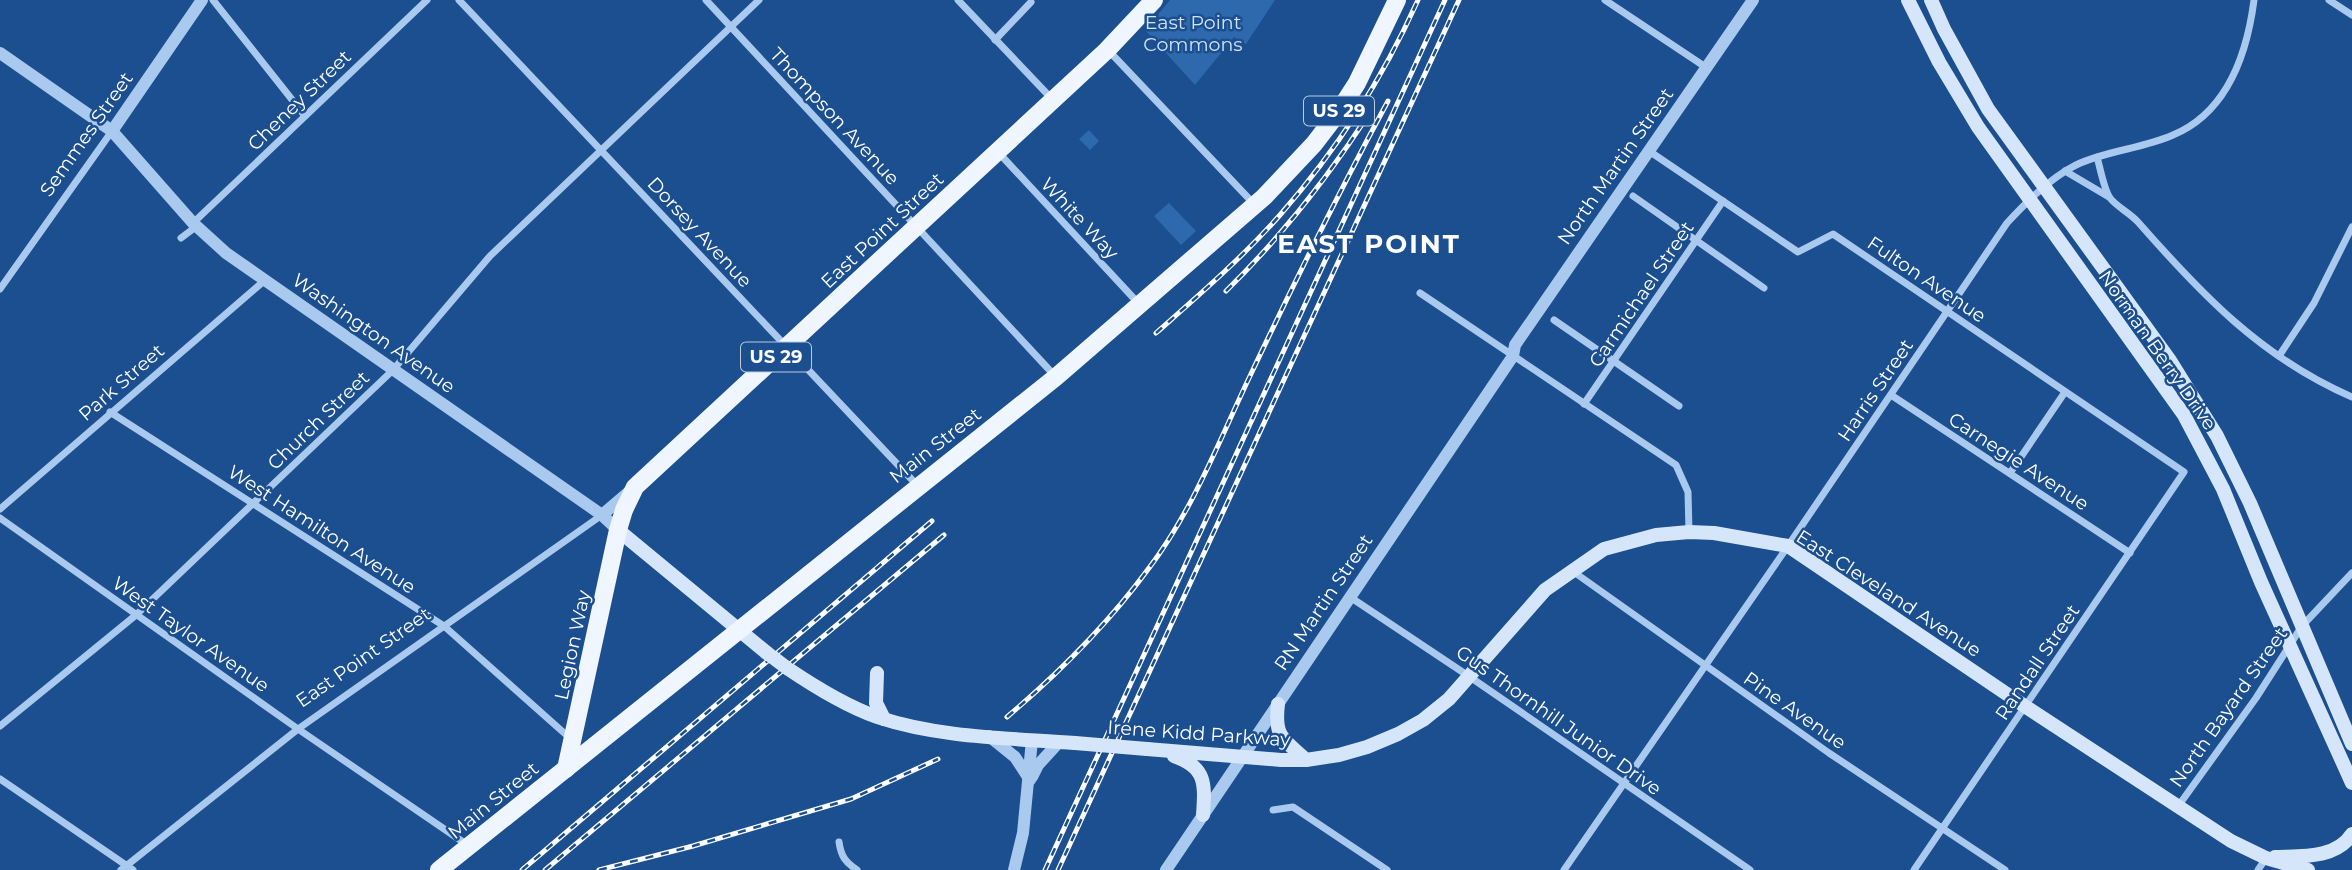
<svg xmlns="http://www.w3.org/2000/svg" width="2352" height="870" font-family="Montserrat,sans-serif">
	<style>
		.green { fill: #2e69ad }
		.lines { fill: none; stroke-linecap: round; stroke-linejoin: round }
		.minor { stroke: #a9c9ee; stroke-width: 7 }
		.tertiary { stroke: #a9c9ee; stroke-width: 12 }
		.secondary { stroke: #d6e6fa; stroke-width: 14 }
		.primary { stroke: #f0f6ff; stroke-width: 18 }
		.rail-casing { stroke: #fff; stroke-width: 5 }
		.rail { stroke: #1b4f8f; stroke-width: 2.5; stroke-dasharray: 8; stroke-linecap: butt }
		.secondary-bridge { stroke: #d6e6fa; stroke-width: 14 }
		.labels { text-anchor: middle; stroke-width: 5; stroke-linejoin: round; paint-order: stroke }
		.shield { fill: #1b4f8f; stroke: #bbcadd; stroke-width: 2 }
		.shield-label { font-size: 18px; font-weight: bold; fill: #fff }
		.park-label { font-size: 19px; fill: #cfe3fa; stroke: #1b4f8f }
		.street-label { font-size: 19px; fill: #fff; stroke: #1b4f8f }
		.district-label { font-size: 26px; font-weight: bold; letter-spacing: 2px; fill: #fff; stroke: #1b4f8f }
	</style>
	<rect width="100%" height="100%" fill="#1b4f8f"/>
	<!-- green -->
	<g class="green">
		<polygon points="1170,0 1275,0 1246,44 1234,37 1195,85 1145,30"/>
		<polygon points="1089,130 1099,141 1090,150 1079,139"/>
		<polygon points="1169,203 1196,231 1181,245 1154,216"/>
	</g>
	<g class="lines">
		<!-- minor -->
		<g class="minor">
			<polyline points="213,0 305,116"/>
			<polyline points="459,0 917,485"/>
			<polyline points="706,0 1055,376"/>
			<polyline points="958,0 1052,99"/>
			<polyline points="1605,0 1707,68"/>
			<polyline points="2329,0 2352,15"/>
			<polyline points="995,40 1031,2"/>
			<polyline points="1108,50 1254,204"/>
			<polyline points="1649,151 1798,252 1833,234 2184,472 1914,870"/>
			<polyline points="998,152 1140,305"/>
			<path d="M 2097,157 C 2100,167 2104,190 2110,198 C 2117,207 2130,213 2138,222 C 2202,295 2262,358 2352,397"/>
			<polyline points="2065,171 2109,197"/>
			<polyline points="1633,196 1764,288"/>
			<polyline points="193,223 427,0"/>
			<polyline points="181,238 197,226"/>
			<polyline points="0,289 112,131"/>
			<polyline points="1420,293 1676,465 1688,492 1689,532"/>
			<polyline points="1554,320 1679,406"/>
			<polyline points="2279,356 2314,303 2352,227"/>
			<polyline points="1891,395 2130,553"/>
			<polyline points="1584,404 1723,201"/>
			<polyline points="110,412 444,626 572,740"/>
			<polyline points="2010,473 2065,392"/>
			<polyline points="0,509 264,281"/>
			<polyline points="0,518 298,729 469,846"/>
			<polyline points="1571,570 1829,753 2005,870"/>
			<polyline points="1350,597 1470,677 1750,870"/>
			<polyline points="0,726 136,615 393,370 490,256 759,0"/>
			<polyline points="0,779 133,870"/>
			<polyline points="2179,805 2256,698 2302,626 2352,573"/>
			<polyline points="1273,810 1293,807 1387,870"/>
			<path d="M 839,842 C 841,856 845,862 857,870"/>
			<polyline points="121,870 298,729 602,515"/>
			<path d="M 1564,870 L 1788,546 L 2007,223 C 2027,201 2050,178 2076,165 C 2107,150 2142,149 2173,135 C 2228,112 2247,54 2254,0"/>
			<polyline points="2258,870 2266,858"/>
		</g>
		<!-- tertiary -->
		<g class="tertiary">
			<polyline points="0,53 112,131 193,223 226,253 602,515 618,530"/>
			<polyline points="112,131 202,0"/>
			<polyline points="602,515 630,491"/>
			<polyline points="989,736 1015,757 1030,780"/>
			<polyline points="1032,777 1038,765 1059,742"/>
			<polyline points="1014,870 1023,833 1032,740"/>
			<polyline points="1166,870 1513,356 1515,345 1753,0"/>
		</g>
		<!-- secondary -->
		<g class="secondary">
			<polyline points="1908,0 1939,62 1978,127 2184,415 2223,489 2261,582 2352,783"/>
			<polyline points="1931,0 1944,29 1988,109 2169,359 2217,436 2250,503 2352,744"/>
			<polyline points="618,530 767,653"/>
			<path d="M 787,668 C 815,687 846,706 877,717 C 940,738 1009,738 1075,743"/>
			<polyline points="877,673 876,703 884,719"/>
			<path d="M 1278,704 C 1274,738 1283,738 1306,760"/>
			<polyline points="1147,749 1281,760 1306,760 1339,755 1367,747 1398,734 1423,720 1449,699 1545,590 1604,549 1656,535 1689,532 1714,533 1788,546 2026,707 2231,841 2266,858 2308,870"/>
			<path d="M 1174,756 C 1207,767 1205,785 1203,815"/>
			<path d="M 2275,857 C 2301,856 2336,859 2352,834"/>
		</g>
		<!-- primary -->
		<g class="primary">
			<polyline points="566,769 618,530 624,510 635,487 1107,50 1154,0"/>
			<polyline points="439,870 1056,377 1264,197 1314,144 1337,114 1357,83 1397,0"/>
		</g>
		<!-- rail casing -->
		<g class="rail-casing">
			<g id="rail">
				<path d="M 1226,291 C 1282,236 1330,175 1372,109"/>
				<path d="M 1156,333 C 1199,295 1242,258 1280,215 C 1336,151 1383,78 1418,0"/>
				<path d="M 1007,717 C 1060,672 1108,624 1149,568 C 1193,510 1219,441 1250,376 C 1294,283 1339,192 1388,101"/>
				<polyline points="522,870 932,521"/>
				<polyline points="545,870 944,535"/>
				<polyline points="599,870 693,846 851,799 938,759"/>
				<polyline points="1045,870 1445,0"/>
				<polyline points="1058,870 1459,0"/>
			</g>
		</g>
		<!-- rail -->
		<use href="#rail" class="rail"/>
		<!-- secondary-bridge -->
		<g class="secondary-bridge">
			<polyline points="767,653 787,668"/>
			<polyline points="1075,743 1147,749"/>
		</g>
	</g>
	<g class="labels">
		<!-- shield labels -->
		<g class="shield">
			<rect x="1304" y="96.5" width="70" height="29" rx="5"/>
			<rect x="741" y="342.5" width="70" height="29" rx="5"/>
		</g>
		<g class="shield-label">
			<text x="1339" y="117">US 29</text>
			<text x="776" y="363">US 29</text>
		</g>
		<!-- park labels -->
		<g class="park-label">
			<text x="1193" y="29">East Point<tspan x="1193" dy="22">Commons</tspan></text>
		</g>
		<!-- street labels -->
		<g class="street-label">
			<text transform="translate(299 100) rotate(-44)" y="7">Cheney Street</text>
			<text transform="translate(835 116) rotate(47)" y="7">Thompson Avenue</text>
			<text transform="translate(86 134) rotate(-55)" y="7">Semmes Street</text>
			<text transform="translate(1615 166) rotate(-55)" y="7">North Martin Street</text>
			<text transform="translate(1080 218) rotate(47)" y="7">White Way</text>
			<text transform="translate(882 230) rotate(-43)" y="7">East Point Street</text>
			<text transform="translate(700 232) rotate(47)" y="7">Dorsey Avenue</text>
			<text transform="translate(1927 279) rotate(34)" y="7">Fulton Avenue</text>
			<text transform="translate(1641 294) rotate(-56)" y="7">Carmichael Street</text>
			<text transform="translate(374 333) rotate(35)" y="7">Washington Avenue</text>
			<text transform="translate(2158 350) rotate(55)" y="7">Norman Berry Drive</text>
			<text transform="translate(121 382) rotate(-41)" y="7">Park Street</text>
			<text transform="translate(1875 390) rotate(-56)" y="7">Harris Street</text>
			<text transform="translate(318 420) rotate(-44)" y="7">Church Street</text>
			<text transform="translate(935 445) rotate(-38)" y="7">Main Street</text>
			<text transform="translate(2019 461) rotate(33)" y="7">Carnegie Avenue</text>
			<text transform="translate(322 529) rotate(33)" y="7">West Hamilton Avenue</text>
			<text transform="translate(1889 593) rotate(33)" y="7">East Cleveland Avenue</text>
			<text transform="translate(1323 602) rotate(-56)" y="7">RN Martin Street</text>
			<text transform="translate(191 634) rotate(35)" y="7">West Taylor Avenue</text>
			<text transform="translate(572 645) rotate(-78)" y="7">Legion Way</text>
			<text transform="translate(363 657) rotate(-35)" y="7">East Point Street</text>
			<text transform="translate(2037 662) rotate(-56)" y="7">Randall Street</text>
			<text transform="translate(2228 707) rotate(-55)" y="7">North Bayard Street</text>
			<text transform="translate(1795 710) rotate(35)" y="7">Pine Avenue</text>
			<text transform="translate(1559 720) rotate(35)" y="7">Gus Thornhill Junior Drive</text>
			<text transform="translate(1199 733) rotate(4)" y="7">Irene Kidd Parkway</text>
			<text transform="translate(493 800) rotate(-39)" y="7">Main Street</text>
		</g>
		<!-- district labels -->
		<g class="district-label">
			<text x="1369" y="253">EAST POINT</text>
		</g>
	</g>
</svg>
